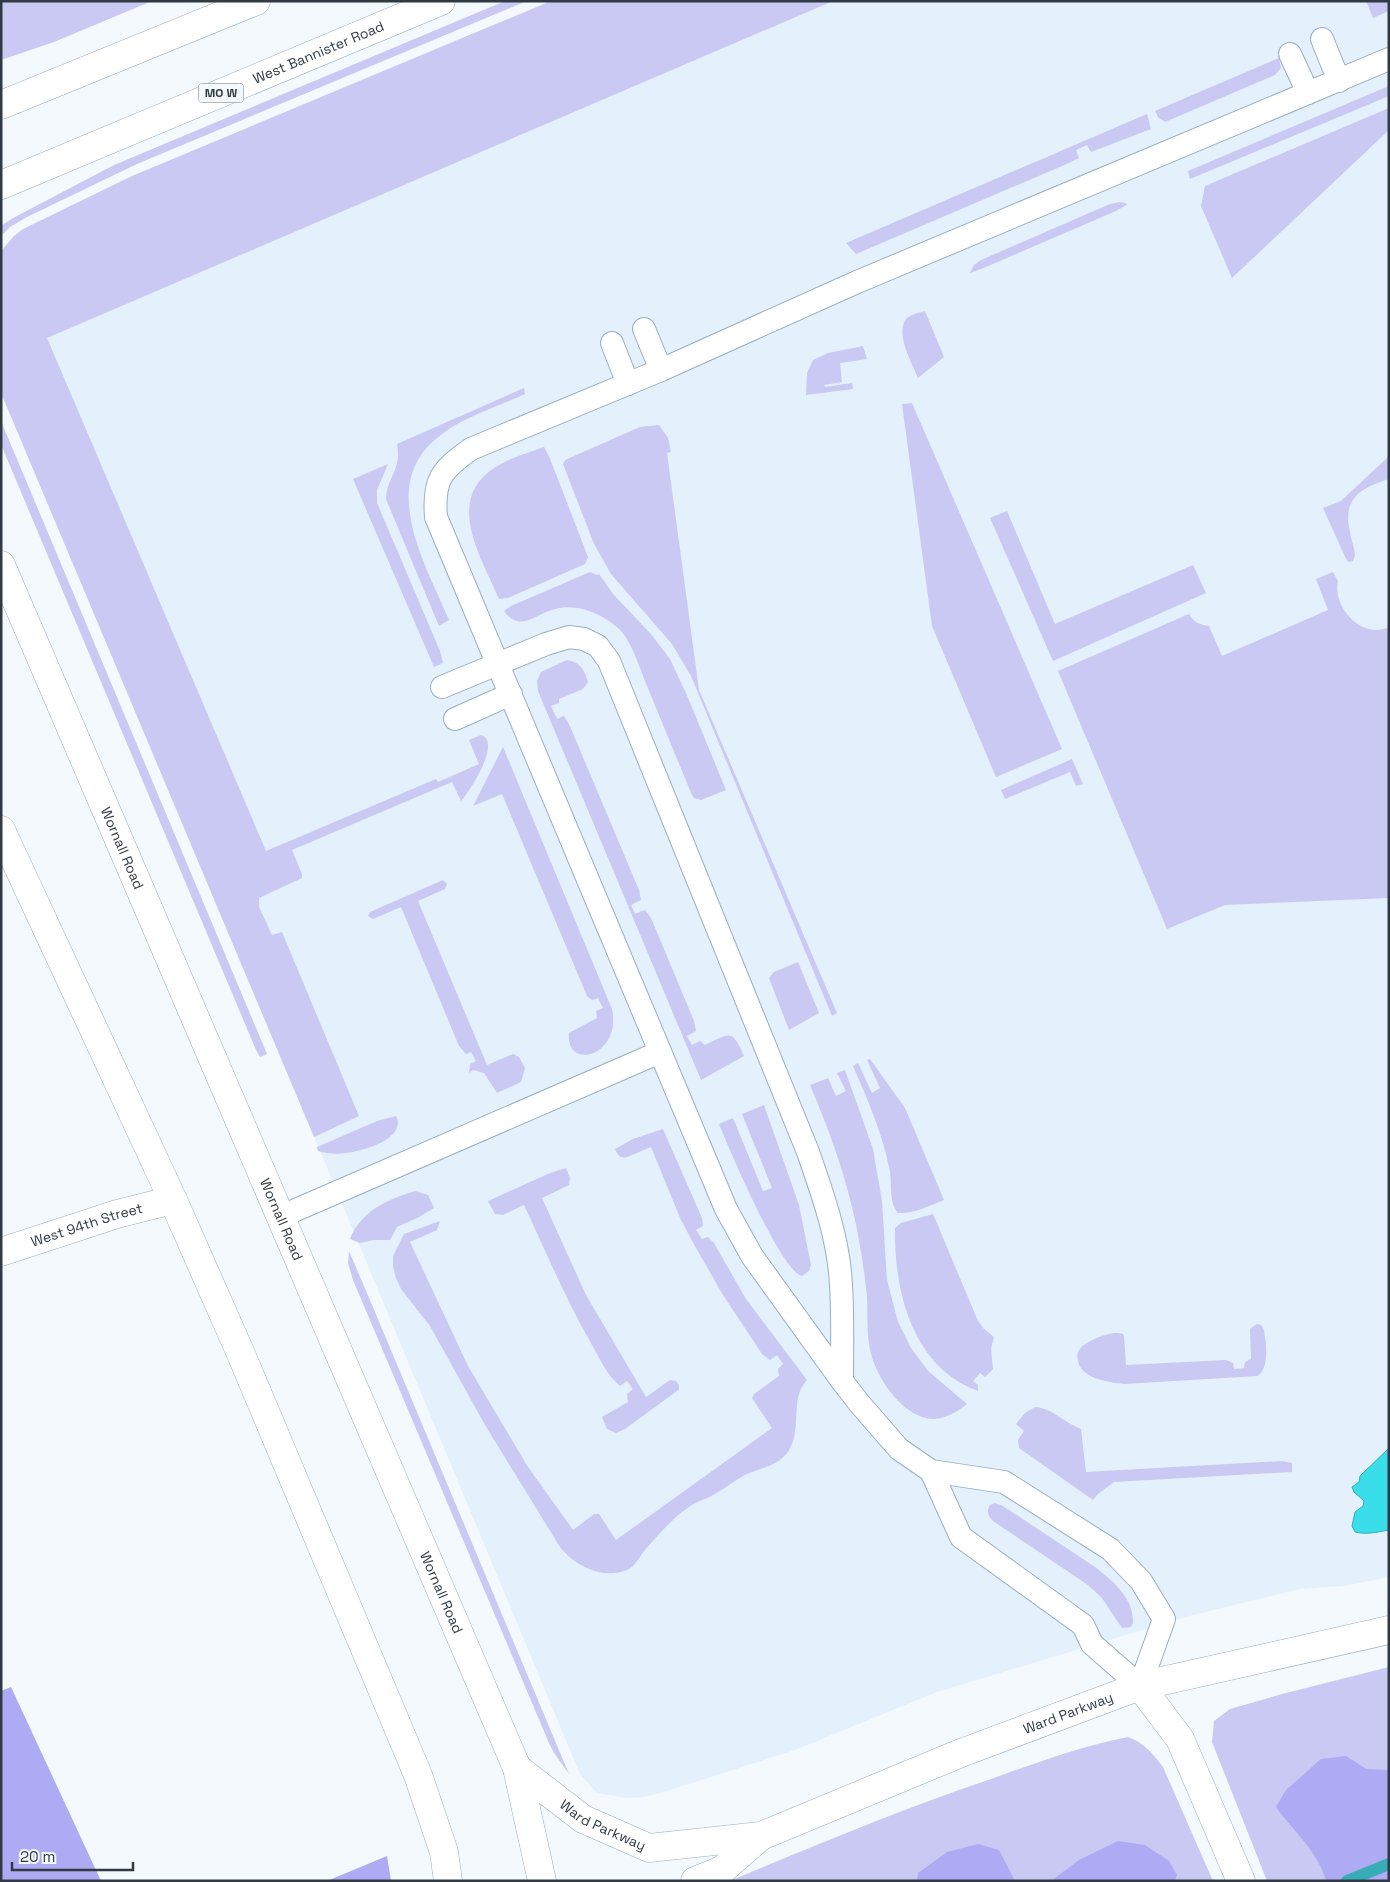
<svg xmlns="http://www.w3.org/2000/svg" width="1390" height="1882" font-family="'Space Grotesk',sans-serif">
	<style>
		.built { fill: #e4f0fb }
		.green { fill: #cac9f4 }
		.forest { fill: #aeaaf3 }
		.water { fill: #3adeeb; stroke: #37adb8 }
		.lines { fill: none; stroke-linecap: round; stroke-linejoin: round }
		.stream { stroke: #37adb8; stroke-width: 12 }
		.lane-casing { stroke: #98afc2; stroke-width: 24 }
		.street-casing { stroke: #98afc2; stroke-width: 29 }
		.primary-casing { stroke: #98afc2; stroke-width: 29 }
		.lane { stroke: #fff; stroke-width: 22 }
		.street { stroke: #fff; stroke-width: 28 }
		.primary { stroke: #fff; stroke-width: 28 }
		.labels { text-anchor: middle; stroke-width: 4; stroke-linejoin: round; paint-order: stroke }
		.shield { fill: #f4f9fd; stroke: #6c737a; stroke-width: 1 }
		.shield-label { font-size: 12px; font-weight: bold; fill: #313a42 }
		.street-label { font-size: 14px; fill: #313a42; stroke: #f4f9fd }
	</style>
	<rect width="100%" height="100%" fill="#f4f9fd"/>
	<!-- built -->
	<polygon class="built" points="576,1 1389,1 1389,1577 1344,1586 1300,1589 1189,1616 937,1692 795,1750 670,1790 645,1797 628,1798 597,1793 580,1774 243,966 34,471 1,257"/>
	<!-- green -->
	<g class="green">
		<polygon points="1,1 152,1 54,42 1,60"/>
		<polygon points="505,1 527,1 137,164 27,217 10,227 1,236 1,226 13,218 114,165"/>
		<path d="M 551,1 L 833,1 L 47,338 L 266,851 L 436,779 L 438,782 L 479,764 L 469,740 L 481,735 C 502,742 470,791 461,801 L 452,782 L 292,850 L 302,874 L 302,878 L 259,898 L 259,907 L 272,935 L 282,932 L 359,1116 L 314,1137 L 1,393 L 1,251 L 14,236 L 23,229 L 132,176 Z"/>
		<polygon points="1366,1 1389,1 1389,11 1373,18"/>
		<polygon points="1279,58 1281,68 1275,75 1165,122 1158,117 1155,111"/>
		<polygon points="1389,86 1389,96 1190,179 1188,171"/>
		<polygon points="1389,108 1389,130 1232,278 1201,206 1205,186"/>
		<polygon points="1147,114 1151,129 1091,152 1087,145 1076,150 1079,158 1069,163 856,254 846,243"/>
		<polygon points="1120,202 1128,204 1116,211 986,267 970,273 974,265 981,260 1110,204"/>
		<path d="M 925,311 L 944,357 L 918,378 C 912,363 894,332 907,318 C 912,314 919,313 925,311 Z"/>
		<polygon points="863,346 867,359 840,363 842,382 824,385 825,387 852,383 853,389 806,395 807,373 813,360 828,353"/>
		<path d="M 524,388 L 525,394 C 497,407 460,418 437,438 C 378,486 426,565 449,620 L 439,626 L 386,499 C 387,477 402,470 397,444 Z"/>
		<polygon points="912,403 1062,749 996,777 932,626 902,404"/>
		<polygon points="1,421 267,1054 260,1057 256,1050 5,454 1,444"/>
		<polygon points="659,425 668,438 671,452 667,453 699,690 837,1013 832,1016 691,676 672,644 611,574 594,544 563,464 565,460 640,427"/>
		<path d="M 544,447 L 549,456 L 588,557 L 585,564 L 508,598 L 499,599 C 482,558 444,501 494,468 C 509,458 528,453 544,447 Z"/>
		<path d="M 1389,456 L 1389,479 C 1360,488 1342,499 1350,532 C 1351,540 1355,548 1355,556 L 1353,561 L 1349,562 L 1347,561 L 1323,508 L 1341,501 Z"/>
		<polygon points="388,464 377,490 377,503 440,651 443,663 434,667 353,479"/>
		<polygon points="1007,511 1055,624 1193,565 1206,593 1053,661 990,518"/>
		<path d="M 590,572 L 597,575 L 599,574 L 613,594 L 650,633 L 670,659 L 686,693 L 726,790 L 701,800 L 694,798 L 692,795 C 677,759 662,722 647,686 C 640,669 631,639 618,628 C 601,613 577,603 555,609 C 535,614 520,633 504,611 L 511,606 Z"/>
		<path d="M 1333,572 L 1338,581 C 1332,607 1362,640 1389,627 L 1389,898 L 1225,905 L 1167,929 L 1058,671 L 1189,614 C 1193,622 1200,625 1209,626 L 1222,656 L 1328,610 L 1316,579 Z"/>
		<path d="M 567,660 C 580,662 584,669 588,682 L 583,689 L 559,699 L 559,703 L 551,706 L 557,719 L 564,716 L 569,724 L 639,890 L 641,900 L 631,905 L 635,914 L 645,910 L 651,918 L 694,1021 L 696,1031 L 687,1036 L 692,1045 L 700,1041 L 705,1045 C 730,1033 732,1028 744,1056 L 701,1080 L 538,691 L 537,681 L 541,672 Z"/>
		<path d="M 503,747 L 612,1009 C 622,1057 565,1071 569,1033 L 597,1018 L 596,1011 L 603,1008 L 598,998 L 592,1000 L 587,996 L 502,794 L 473,806 Z"/>
		<polygon points="1072,759 1083,784 1076,786 1070,772 1005,799 1001,790"/>
		<polygon points="443,880 447,884 445,889 418,901 487,1065 513,1054 519,1057 525,1068 521,1082 497,1093 484,1073 473,1070 469,1073 470,1064 476,1061 471,1052 466,1054 459,1046 401,907 373,919 368,916 370,912"/>
		<polygon points="798,962 819,1013 789,1030 769,978 774,972"/>
		<path d="M 870,1059 L 905,1108 L 944,1200 C 929,1206 913,1214 898,1213 C 889,1203 892,1185 890,1172 C 883,1135 868,1100 853,1066 L 858,1063 L 872,1093 L 880,1088 L 867,1060 Z"/>
		<path d="M 845,1070 L 873,1149 L 882,1201 L 887,1280 L 898,1322 L 911,1348 L 928,1371 L 967,1404 C 957,1412 945,1419 933,1419 C 904,1418 879,1381 872,1357 C 866,1338 868,1317 867,1297 C 864,1267 859,1236 852,1207 C 842,1165 827,1125 810,1085 L 828,1078 L 836,1096 L 846,1091 L 837,1073 Z"/>
		<path d="M 764,1105 L 799,1205 L 811,1265 L 809,1271 L 802,1276 C 781,1271 729,1149 719,1124 L 733,1118 L 763,1191 L 772,1188 L 742,1114 Z"/>
		<path d="M 396,1116 C 407,1139 363,1151 346,1153 C 338,1154 330,1154 322,1152 L 318,1151 L 317,1147 L 377,1121 Z"/>
		<path d="M 663,1129 L 702,1218 L 703,1226 L 696,1230 L 702,1239 L 708,1237 L 714,1243 L 746,1299 L 807,1380 C 789,1399 803,1429 788,1452 C 778,1466 760,1468 745,1475 C 734,1481 724,1489 713,1495 C 704,1500 693,1503 686,1509 C 671,1520 657,1536 645,1550 C 639,1557 635,1568 624,1571 C 601,1579 574,1565 560,1547 L 485,1425 L 430,1326 L 401,1289 L 396,1278 L 393,1266 L 393,1256 L 404,1234 L 440,1221 L 437,1230 L 410,1242 L 468,1366 L 528,1467 L 573,1530 L 594,1514 L 599,1514 L 616,1540 L 772,1428 L 752,1398 L 754,1394 L 779,1376 L 778,1369 L 783,1364 L 777,1355 L 770,1360 L 762,1354 L 723,1295 L 696,1248 L 681,1220 L 651,1147 L 627,1157 C 620,1159 618,1155 615,1149 L 633,1139 Z"/>
		<path d="M 566,1168 L 570,1178 L 569,1185 L 542,1198 L 586,1295 L 646,1397 L 670,1380 L 676,1381 L 679,1385 L 679,1389 L 677,1391 L 625,1429 L 616,1433 L 607,1429 L 602,1417 L 628,1402 L 627,1394 L 633,1389 L 627,1381 L 620,1386 C 607,1375 600,1359 592,1345 C 566,1300 546,1252 524,1205 L 503,1215 L 495,1214 L 488,1201 L 550,1173 Z"/>
		<path d="M 415,1191 L 428,1195 L 434,1208 L 419,1217 L 397,1227 L 390,1240 L 374,1240 L 360,1243 L 350,1239 C 362,1210 387,1200 415,1191 Z"/>
		<path d="M 933,1214 L 978,1321 L 983,1328 L 994,1337 L 991,1349 L 993,1369 L 985,1377 L 980,1373 L 973,1381 L 978,1385 L 978,1391 C 912,1367 894,1291 895,1228 L 901,1223 Z"/>
		<polygon points="349,1251 367,1293 569,1774 554,1753 549,1743 353,1280 348,1263"/>
		<path d="M 1257,1324 L 1261,1325 L 1264,1330 C 1266,1344 1270,1366 1258,1376 L 1124,1384 C 1109,1382 1080,1379 1078,1360 C 1077,1356 1077,1352 1080,1349 C 1087,1340 1113,1330 1123,1334 L 1124,1336 L 1126,1365 L 1226,1360 L 1233,1363 L 1234,1369 L 1244,1368 L 1245,1362 L 1251,1359 L 1250,1329 Z"/>
		<path d="M 1035,1407 C 1052,1408 1065,1423 1081,1429 L 1086,1472 L 1282,1461 L 1292,1463 L 1292,1472 L 1114,1482 L 1098,1494 L 1093,1500 L 1019,1448 L 1018,1440 L 1024,1431 L 1016,1424 L 1025,1413 Z"/>
		<path d="M 995,1503 L 1003,1506 L 1095,1567 C 1113,1581 1134,1598 1133,1623 L 1131,1627 L 1122,1628 L 1102,1598 L 1088,1585 L 993,1521 C 988,1516 986,1511 990,1505 Z"/>
		<polygon points="1389,1667 1389,1881 1267,1881 1212,1742 1214,1721 1230,1709 1282,1694"/>
		<path d="M 1128,1737 C 1145,1743 1153,1754 1163,1767 L 1213,1881 L 730,1881 C 816,1845 902,1809 991,1779 C 1036,1763 1081,1746 1128,1737 Z"/>
	</g>
	<!-- forest -->
	<g class="forest">
		<polygon points="11,1687 101,1881 1,1881 1,1691"/>
		<path d="M 1346,1756 L 1366,1769 L 1389,1770 L 1389,1881 L 1326,1881 C 1318,1851 1293,1831 1276,1807 L 1286,1790 L 1321,1759 Z"/>
		<polygon points="1118,1841 1145,1845 1169,1861 1177,1875 1175,1881 1051,1881 1079,1860"/>
		<polygon points="978,1844 999,1850 1015,1881 917,1881 918,1873 947,1852"/>
		<polygon points="387,1856 391,1881 327,1881"/>
	</g>
	<!-- water -->
	<path class="water" d="M 1389,1448 L 1389,1530 C 1377,1532 1367,1535 1355,1532 L 1352,1526 L 1355,1512 L 1363,1506 L 1364,1501 L 1354,1492 L 1352,1487 L 1359,1482 L 1360,1476 Z"/>
	<g class="lines">
		<!-- stream -->
		<polyline class="stream" points="1347,1881 1389,1864"/>
		<!-- lane casing -->
		<g class="lane-casing">
			<g id="lane">
				<polyline points="1322,39 1339,81"/>
				<polyline points="1290,54 1308,93"/>
				<polyline points="644,329 661,370"/>
				<polyline points="612,343 628,384"/>
				<path d="M 442,687 L 546,644 L 569,637 L 584,639 L 598,646 L 609,661 L 808,1152 C 823,1195 839,1240 841,1285 C 843,1317 842,1349 842,1381"/>
				<polyline points="455,719 511,694"/>
				<polyline points="282,1216 660,1052"/>
				<path d="M 931,1471 L 961,1537 L 1083,1625 L 1092,1644 L 1140,1686 L 1164,1619 L 1141,1581 L 1110,1549 L 1004,1482 L 931,1471 L 899,1449 L 859,1403 L 842,1381 L 752,1256 L 726,1209 L 436,517 C 433,480 441,470 471,449 L 661,370 L 857,282 L 1389,59"/>
			</g>
		</g>
		<!-- street casing -->
		<g class="street-casing">
			<g id="street">
				<path id="s1" d="M 1,1252 L 117,1214 L 173,1200"/>
				<polyline points="1140,1686 1180,1739 1241,1881"/>
			</g>
		</g>
		<!-- primary casing -->
		<g class="primary-casing">
			<g id="primary">
				<polyline points="1,105 256,1"/>
				<path id="s2" d="M 1,185 L 441,1"/>
				<path id="s3" d="M 1,565 L 517,1768 L 542,1881"/>
				<polyline points="1,830 173,1200 241,1354 418,1775 444,1852 448,1881"/>
				<path id="s4" d="M 517,1768 L 583,1819 L 649,1848 L 761,1836 L 961,1753 L 1140,1686 L 1389,1630"/>
				<polyline points="695,1881 722,1870 761,1836"/>
			</g>
		</g>
		<!-- lane -->
		<use href="#lane" class="lane"/>
		<!-- street -->
		<use href="#street" class="street"/>
		<!-- primary -->
		<use href="#primary" class="primary"/>
	</g>
	<g class="labels">
		<!-- shield labels -->
		<rect class="shield" x="198.5" y="83.5" width="45" height="19" rx="4"/>
		<g class="shield-label">
			<text x="221" y="97">MO W</text>
		</g>
		<!-- street labels -->
		<g class="street-label">
			<text dy="5" stroke="none"><textPath href="#s2" startOffset="344">West Bannister Road</textPath></text>
			<text dy="5" stroke="none"><textPath href="#s3" startOffset="308">Wornall Road</textPath></text>
			<text dy="5" stroke="none"><textPath href="#s3" startOffset="712">Wornall Road</textPath></text>
			<text dy="5" stroke="none"><textPath href="#s1" startOffset="90">West 94th Street</textPath></text>
			<text dy="5" stroke="none"><textPath href="#s3" startOffset="1118">Wornall Road</textPath></text>
			<text dy="5" stroke="none"><textPath href="#s4" startOffset="599">Ward Parkway</textPath></text>
			<text dy="5" stroke="none"><textPath href="#s4" startOffset="104">Ward Parkway</textPath></text>
		</g>
	</g>
	<!-- border -->
	<rect width="1390" height="1882" fill="none" stroke="#313a42" stroke-width="5"/>
	<!-- scale -->
	<path d="M12 1862v8h121v-8" fill="none" stroke="#313a42" stroke-width="2.5"/>
	<text x="20" y="1862" font-size="15" fill="#313a42" stroke="#f4f9fd" stroke-width="4" paint-order="stroke">20 m</text>
</svg>
